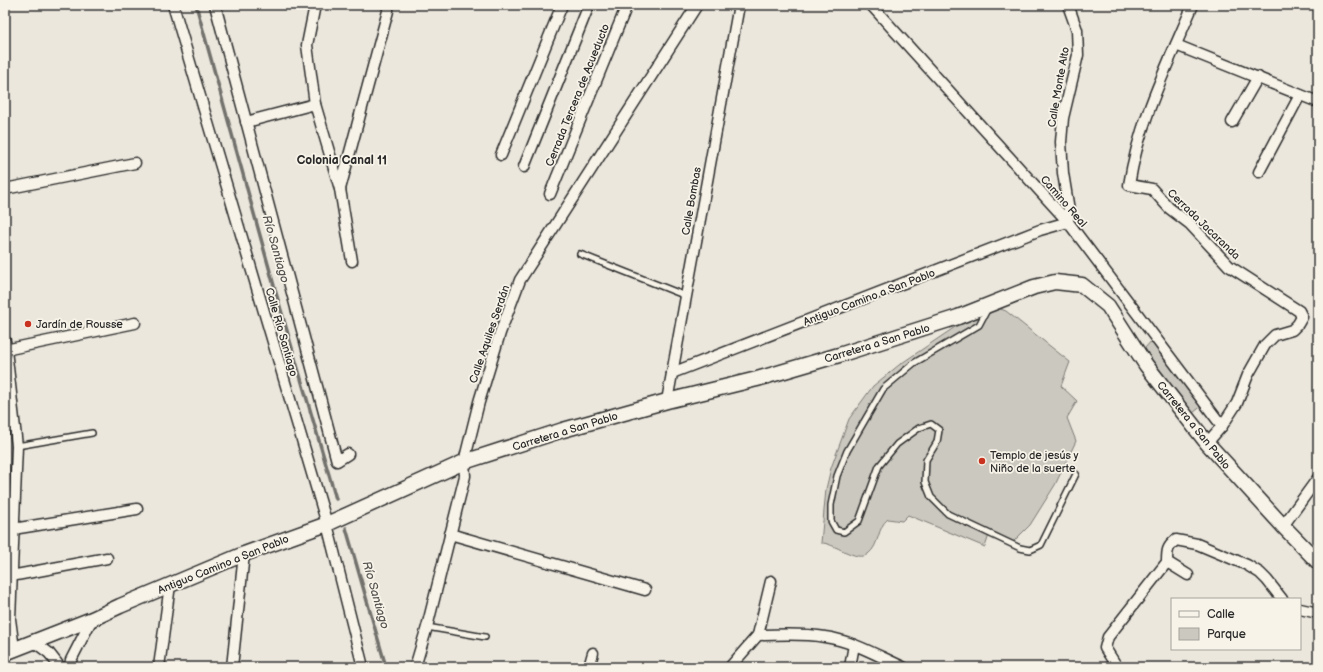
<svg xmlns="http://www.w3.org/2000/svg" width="1323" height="672" font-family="'Balsamiq Sans',sans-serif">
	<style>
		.green { fill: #cbc8bf; stroke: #7b7a75 }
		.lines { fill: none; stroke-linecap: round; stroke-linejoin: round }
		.stream { stroke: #72716c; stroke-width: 3.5 }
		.lane-casing { stroke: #2b2b2b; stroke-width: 8 }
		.street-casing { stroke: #2b2b2b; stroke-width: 13 }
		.secondary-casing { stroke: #2b2b2b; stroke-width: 17 }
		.lane { stroke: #f7f3e8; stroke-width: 5 }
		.street { stroke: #f7f3e8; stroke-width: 10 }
		.secondary { stroke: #f7f3e8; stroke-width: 14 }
		.poi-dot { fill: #c8321e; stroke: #f7f3e8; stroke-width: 1.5 }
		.labels { text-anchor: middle; stroke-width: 3.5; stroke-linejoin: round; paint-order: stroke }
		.street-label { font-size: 11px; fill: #2b2b2b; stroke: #f7f3e8 }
		.poi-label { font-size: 11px; fill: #2b2b2b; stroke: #f7f3e8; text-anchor: start }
		.neighbourhood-label { font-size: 12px; font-weight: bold; fill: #2b2b2b; stroke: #f7f3e8 }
		.water-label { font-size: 12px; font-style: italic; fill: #555451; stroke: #f7f3e8 }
	</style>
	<rect width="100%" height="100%" fill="#ebe7dd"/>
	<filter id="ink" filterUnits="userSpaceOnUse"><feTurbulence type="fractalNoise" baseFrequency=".025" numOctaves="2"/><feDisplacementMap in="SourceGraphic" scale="8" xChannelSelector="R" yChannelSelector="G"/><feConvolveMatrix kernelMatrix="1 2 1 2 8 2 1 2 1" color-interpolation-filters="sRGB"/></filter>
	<g filter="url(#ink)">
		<!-- green -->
		<g class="green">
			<path d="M 998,308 L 1006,311 L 1070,362 L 1061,386 L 1077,401 L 1067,418 L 1076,441 L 1055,485 L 1030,525 L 1012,543 L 989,535 L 985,547 L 908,515 L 902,521 L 888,519 C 877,527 880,545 868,554 C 857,563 833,542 821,543 L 826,489 L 831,468 L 849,419 L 873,386 L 899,365 L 961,323 Z"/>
			<polygon points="1153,339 1203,405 1193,413 1144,349"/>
		</g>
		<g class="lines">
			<!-- stream -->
			<g class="stream">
				<polyline points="196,5 276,293 336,499"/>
				<polyline points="346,528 386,667"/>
			</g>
			<!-- lane casing -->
			<g class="lane-casing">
				<g id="lane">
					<polyline points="580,254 686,296"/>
					<polyline points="988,308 979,325 914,363 883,389 847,451 837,476 831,505 831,521 836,530 844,532 859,521 879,466 897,444 919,428 931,424 939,430 937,442 926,460 925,482 931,497 948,514 1020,548 1030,550 1041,545 1076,474"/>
					<polyline points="17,446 92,433"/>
					<polyline points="427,627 485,637"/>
				</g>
			</g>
			<!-- street casing -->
			<g class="street-casing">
				<g id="street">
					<polyline points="173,5 327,524 363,667"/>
					<polyline points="215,5 337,461 348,454"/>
					<polyline points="315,5 307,45 315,104 340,189 352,261"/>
					<polyline points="871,5 1068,222 1222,426"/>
					<path d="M 1193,5 C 1168,64 1139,121 1129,185 L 1152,189 L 1169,208 L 1190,224 L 1229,266 L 1299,311 L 1302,317 L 1298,324 L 1292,330 L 1275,335 L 1265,345 L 1248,375 L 1237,403 L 1222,426 L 1207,443"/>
					<polyline points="1176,45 1318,102"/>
					<polyline points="246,122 315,104"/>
					<polyline points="1232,122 1258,77"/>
					<polyline points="501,155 562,5"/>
					<polyline points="524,167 589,5"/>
					<polyline points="1259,172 1300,95"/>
					<polyline points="5,189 135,163"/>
					<polyline points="340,189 388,11 388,5"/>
					<polyline points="550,194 627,5"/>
					<polyline points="5,341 17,446 10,619 14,649"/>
					<polyline points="5,350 135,323"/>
					<polyline points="672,373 1040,230 1068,222 1069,210 1063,173 1061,142 1063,118 1078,55 1077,30 1068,5"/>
					<polyline points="667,401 739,5"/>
					<polyline points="1283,526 1318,478"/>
					<polyline points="13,529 137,509"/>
					<polyline points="450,534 645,590"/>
					<polyline points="1167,562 1188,575"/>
					<polyline points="11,576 107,558"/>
					<polyline points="1300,609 1318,613"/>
					<polyline points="758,635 771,581"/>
					<polyline points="33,641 49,653 60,667"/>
					<polyline points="70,667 71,660 92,619"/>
					<polyline points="159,667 170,585"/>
					<polyline points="232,667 244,554"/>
					<polyline points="415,667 427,627 465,476 464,462 479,402 500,333 520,280 697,5"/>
					<polyline points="589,667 593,653"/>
					<path d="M 730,667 L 758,635 C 780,635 803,633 825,637 C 853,641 878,656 903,667"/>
					<polyline points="850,667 854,645"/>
					<path d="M 1117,667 L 1105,648 L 1108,637 L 1167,562 C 1167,551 1167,547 1176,540 L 1197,544 L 1247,565 L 1260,573 L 1267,580 L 1282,599"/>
				</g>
			</g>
			<!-- secondary casing -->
			<g class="secondary-casing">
				<polyline id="secondary" points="5,653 92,619 120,606 244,554 327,524 464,462 563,430 667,401 757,379 839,355 958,317 1034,287 1055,282 1082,285 1108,306 1146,365 1207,443 1283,526 1318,562"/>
			</g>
			<!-- lane -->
			<use href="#lane" class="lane"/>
			<!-- street -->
			<use href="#street" class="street"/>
			<!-- secondary -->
			<use href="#secondary" class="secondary"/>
		</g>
	</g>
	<!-- markers -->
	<g class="poi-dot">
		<circle cx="28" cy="324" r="4"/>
		<circle cx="982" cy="461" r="4"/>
	</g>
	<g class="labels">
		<!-- street labels -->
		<g class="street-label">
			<text transform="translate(1058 87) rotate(-80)" y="4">Calle Monte Alto</text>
			<text transform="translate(577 95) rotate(-68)" y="4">Cerrada Tercera de Acueducto</text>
			<text transform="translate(691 201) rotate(-80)" y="4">Calle Bombas</text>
			<text transform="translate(1064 201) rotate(49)" y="4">Camino Real</text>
			<text transform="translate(1204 224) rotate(44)" y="4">Cerrada Jacaranda</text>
			<text transform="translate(869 297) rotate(-21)" y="4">Antiguo Camino a San Pablo</text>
			<text transform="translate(282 332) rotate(74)" y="4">Calle Río Santiago</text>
			<text transform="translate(489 334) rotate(-71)" y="4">Calle Aquiles Serdán</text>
			<text transform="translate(877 343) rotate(-17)" y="4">Carretera a San Pablo</text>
			<text transform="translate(1194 425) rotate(51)" y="4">Carretera a San Pablo</text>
			<text transform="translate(565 431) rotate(-17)" y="4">Carretera a San Pablo</text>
			<text transform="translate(223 564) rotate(-22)" y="4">Antiguo Camino a San Pablo</text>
		</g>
		<!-- poi labels -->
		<g class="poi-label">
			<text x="36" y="328">Jardín de Rousse</text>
			<text x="990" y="459">Templo de jesús y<tspan x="990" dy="13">Niño de la suerte</tspan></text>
		</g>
		<!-- neighbourhood labels -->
		<g class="neighbourhood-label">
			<text x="342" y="164">Colonia Canal 11</text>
		</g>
		<!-- water labels -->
		<g class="water-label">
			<text transform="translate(276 249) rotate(74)" y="4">Río Santiago</text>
			<text transform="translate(376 595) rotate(74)" y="4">Río Santiago</text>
		</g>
	</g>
	<!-- margin -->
	<rect width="1323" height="672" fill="none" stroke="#f7f3e8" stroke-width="20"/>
	<rect x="10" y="10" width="1303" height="652" fill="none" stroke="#2b2b2b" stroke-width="1.5" filter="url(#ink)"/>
	<!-- legend -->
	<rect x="1171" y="598" width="130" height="52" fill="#f7f3e8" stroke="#a5a39c"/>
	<rect x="1179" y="611" width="20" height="6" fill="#f7f3e8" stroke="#a5a39c"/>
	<text x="1207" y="618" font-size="12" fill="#2b2b2b">Calle</text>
	<rect x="1179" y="628" width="20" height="12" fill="#cbc8bf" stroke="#a5a39c"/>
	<text x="1207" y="638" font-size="12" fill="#2b2b2b">Parque</text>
</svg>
